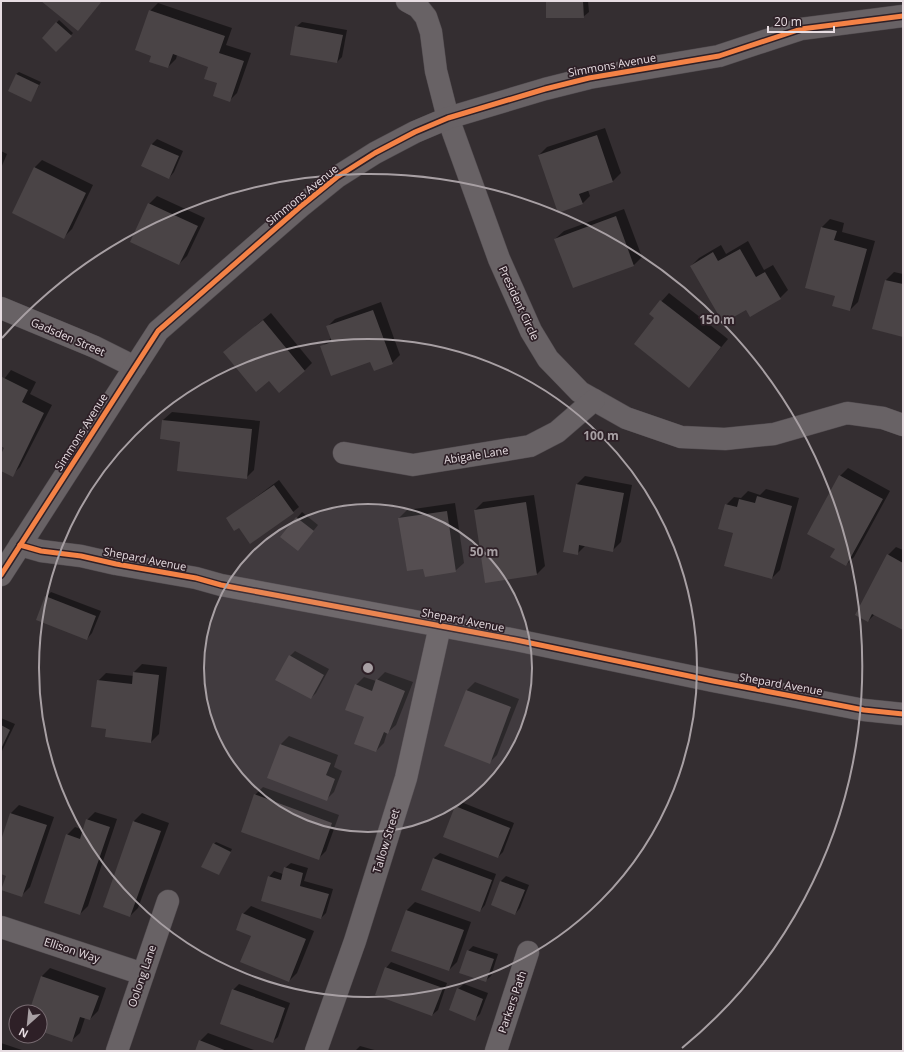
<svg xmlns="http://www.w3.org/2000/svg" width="904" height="1052" font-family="'Open Sans',sans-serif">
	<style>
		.shadow { fill: #0007 }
		.building { fill: #4a4446 }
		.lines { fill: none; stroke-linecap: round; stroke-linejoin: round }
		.street-casing { stroke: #504a4e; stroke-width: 23 }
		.street { stroke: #686265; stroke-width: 22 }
		.cycleway-casing { stroke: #2e2027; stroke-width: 8 }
		.cycleway { stroke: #f48246; stroke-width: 5 }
		.ring { fill: none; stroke: #a8a0a4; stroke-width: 2 }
		.labels { text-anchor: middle; stroke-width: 3.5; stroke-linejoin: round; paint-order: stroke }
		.street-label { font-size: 11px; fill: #e7dde2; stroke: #2e2027 }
		.centre { fill: #a8a0a4; stroke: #2e2027; stroke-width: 2 }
		.ring-label { font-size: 12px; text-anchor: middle; font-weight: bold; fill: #a8a0a4; stroke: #2e2027; stroke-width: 3.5; stroke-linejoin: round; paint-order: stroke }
	</style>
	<rect width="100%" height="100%" fill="#342e31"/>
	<!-- shadow -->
	<g class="shadow">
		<polygon points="547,1 588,1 589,12 583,17"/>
		<polygon points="158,3 232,28 226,45 251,53 237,93 229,101 209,66 177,55 176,59 168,67 152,55 150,11"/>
		<polygon points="59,20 73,33 56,51 43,38"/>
		<polygon points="302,22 347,30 342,57 337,62 296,27"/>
		<polygon points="19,72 41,82 31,100 16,74"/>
		<polygon points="605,128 621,173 613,181 588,190 590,196 582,204 539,155 547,147"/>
		<polygon points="157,139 183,151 174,172 169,178 151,145"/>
		<polygon points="1,151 7,154 1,168"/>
		<polygon points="42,160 93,185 72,229 64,237 34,168"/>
		<polygon points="157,196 205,218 187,256 179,264 149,204"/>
		<polygon points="624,209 642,257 634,265 555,239 564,231"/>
		<polygon points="830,219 844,223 842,232 875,241 858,302 850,310 836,295 822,227"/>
		<polygon points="748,241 764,270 773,265 788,290 780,298 746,309 691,266 699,258 721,245 726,254"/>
		<polygon points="894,272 903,274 903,336 874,329 886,280"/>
		<polygon points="669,293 728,339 689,386 655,318 650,314"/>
		<polygon points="381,302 400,355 392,363 371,360 322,347 331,338 327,327 335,319"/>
		<polygon points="271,313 312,363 304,371 269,379 233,345"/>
		<polygon points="11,370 36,382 30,394 52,405 20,467 12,475 1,470 1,456 5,447 1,445 1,383"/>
		<polygon points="172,412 260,421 254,470 246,478 181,441 161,439 163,420"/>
		<polygon points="848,468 890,491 854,557 846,565 836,549 808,533 840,476"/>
		<polygon points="585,476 632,485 621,542 613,550 585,546 577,554 577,484"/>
		<polygon points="279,480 299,507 293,512 239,526 227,519"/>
		<polygon points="766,489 799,498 780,570 772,578 726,505 734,497 741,498 748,491 760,495"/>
		<polygon points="534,495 545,566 537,574 475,510 483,502"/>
		<polygon points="455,503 464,563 455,571 424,567 399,518 407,510"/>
		<polygon points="302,512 318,525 303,544 281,537"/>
		<polygon points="896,547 903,550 903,629 875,614 868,621 888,555"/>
		<polygon points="51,592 101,611 92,633 87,639 46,597"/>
		<polygon points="295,651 329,669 316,693 311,698 290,656"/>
		<polygon points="142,664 167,667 159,734 151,742 107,728 98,681 106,673 134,676 134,672"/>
		<polygon points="385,672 413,682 396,725 387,733 384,743 376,751 356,685 364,677 376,681"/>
		<polygon points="475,682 519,699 497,755 489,763 446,746 467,690"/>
		<polygon points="1,718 15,724 1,753"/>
		<polygon points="289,736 338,755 334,767 342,771 334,792 326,800 268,777 281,744"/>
		<polygon points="263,787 339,815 326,851 318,859 255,795"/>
		<polygon points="461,802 514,823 503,852 498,857 456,807"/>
		<polygon points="19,805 54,817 30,887 22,895 8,875 1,873 1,843 11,813"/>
		<polygon points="95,812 117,819 88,906 80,914 67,835 75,827 84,830 87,820"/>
		<polygon points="142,813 169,823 138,908 130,916 104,906 134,821"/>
		<polygon points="216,842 232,849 219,874 214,844"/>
		<polygon points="440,853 496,874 485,905 480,911 423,890 434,858"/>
		<polygon points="291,863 308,868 304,881 333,889 326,913 321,918 269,877 274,871 283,874 285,868"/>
		<polygon points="506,876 529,885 520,908 515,914 501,881"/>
		<polygon points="415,902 471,922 457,962 449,970 393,950 407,910"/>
		<polygon points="251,906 314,931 297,973 289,981 252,935 243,914"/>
		<polygon points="473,946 498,954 491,976 485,981 468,951"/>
		<polygon points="391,962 447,983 438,1010 432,1015 386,968"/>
		<polygon points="50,968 106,988 98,1011 90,1019 85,1018 80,1033 71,1041 40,1030 40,1012 30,1012 42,976"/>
		<polygon points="239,984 290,1003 278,1037 272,1042 233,990"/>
		<polygon points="464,984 488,993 480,1014 474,1020 458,989"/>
		<polygon points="208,1033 257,1051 196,1051 200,1041"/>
		<polygon points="1,1043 25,1051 1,1051"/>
		<polygon points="360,1046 378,1051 355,1051"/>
	</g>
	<!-- building -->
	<g class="building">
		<polygon points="41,1 102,1 78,31"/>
		<polygon points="546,1 583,1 584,18 546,18"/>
		<polygon points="149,10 225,36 219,53 244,61 230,102 213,96 217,83 204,79 208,67 173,54 168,68 149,62 151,56 135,50"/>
		<polygon points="56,22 72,36 56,52 42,38"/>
		<polygon points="295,26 343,35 337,63 290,55"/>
		<polygon points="16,74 39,85 31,102 8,91"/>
		<polygon points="597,135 613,182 579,194 583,204 558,213 538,155"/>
		<polygon points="151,144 179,156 169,179 141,166"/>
		<polygon points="34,167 86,193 64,239 12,213"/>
		<polygon points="148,203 198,226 179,265 130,242"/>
		<polygon points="616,216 634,266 573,288 554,239"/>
		<polygon points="821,227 837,231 834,240 867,249 850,311 832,306 835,296 805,288"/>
		<polygon points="740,249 756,277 765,272 781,299 750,317 746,310 723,323 690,266 713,252 718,261"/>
		<polygon points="885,280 903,284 903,337 872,329"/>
		<polygon points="660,300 721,347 689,388 634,344 654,318 649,314"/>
		<polygon points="373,310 393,364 374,371 370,362 331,376 320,346 332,342 326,326"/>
		<polygon points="263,320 305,371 279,393 269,381 256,392 223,352"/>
		<polygon points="2,377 28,390 22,402 44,413 13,477 1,471 1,454 4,448 1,446"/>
		<polygon points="162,420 252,429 247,479 177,471 180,442 160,439"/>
		<polygon points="839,475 883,499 846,566 830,557 835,549 807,534"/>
		<polygon points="576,484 624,493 613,552 579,545 578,555 563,552"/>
		<polygon points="274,485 294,513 250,544 239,528 234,531 226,518"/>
		<polygon points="757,496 792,506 772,579 724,566 733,533 718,529 725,504 737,507 739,499 755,503"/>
		<polygon points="526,502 537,575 485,583 474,510"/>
		<polygon points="447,511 456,572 425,577 423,569 407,571 398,518"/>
		<polygon points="296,517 314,531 298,551 280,537"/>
		<polygon points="887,554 903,563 903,630 872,614 868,622 855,615"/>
		<polygon points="45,596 96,616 87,640 36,620"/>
		<polygon points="289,655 324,675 311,699 275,680"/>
		<polygon points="133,672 159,675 151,743 105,737 106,729 91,727 97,680 132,684"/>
		<polygon points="376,679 405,691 388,734 384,732 376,752 354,744 364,717 345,710 355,684 372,691"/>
		<polygon points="466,690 511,707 490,764 444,746"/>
		<polygon points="1,725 10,730 1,749"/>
		<polygon points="280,744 331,763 326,775 335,779 327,801 267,778"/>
		<polygon points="254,794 332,823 319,860 241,832"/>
		<polygon points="455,806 510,828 498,858 443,837"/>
		<polygon points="10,813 47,825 22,897 1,890 6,876 1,874 1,840"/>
		<polygon points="86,819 110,827 80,915 44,903 66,834 80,839"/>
		<polygon points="133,821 161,831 130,917 103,907"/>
		<polygon points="213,843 231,852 219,875 201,867"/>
		<polygon points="433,858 492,880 480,912 421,890"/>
		<polygon points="284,867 303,873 300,886 329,894 321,919 261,901 268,876 281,880"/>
		<polygon points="500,881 525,890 515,915 491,905"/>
		<polygon points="406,910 464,930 449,971 391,951"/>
		<polygon points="242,913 306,939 289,982 240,962 251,936 236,930"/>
		<polygon points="467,950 494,959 486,982 459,973"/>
		<polygon points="385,967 443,988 432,1016 375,995"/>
		<polygon points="41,976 99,996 90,1020 80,1017 72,1042 40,1031 40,1012 29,1012"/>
		<polygon points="457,988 483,999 475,1021 449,1010"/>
		<polygon points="232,989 285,1008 273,1043 220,1024"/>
		<polygon points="199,1040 227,1051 195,1051"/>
	</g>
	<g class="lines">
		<!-- street casing -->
		<g class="street-casing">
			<g id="street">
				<polyline points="407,1 418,7 426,17 431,32 436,71 448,118 499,259 531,331 548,359 580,392 626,418 681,437 725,439 774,434 847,413 883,418 903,425"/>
				<polyline points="1,308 95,347 135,367"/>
				<polyline points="344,453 413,465 530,446 557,432 594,400"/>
				<polyline points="20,545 41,551 81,556 116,564 196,578 221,585 516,640 713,681 864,710 903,714"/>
				<polyline points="1,575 158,331 300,207 337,177 375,153 415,132 448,118 545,89 589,78 719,56 801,29 903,16"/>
				<polyline points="1,927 143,974"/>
				<polyline points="117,1051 168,901"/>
				<polyline points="316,1051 355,941 406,778 440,626"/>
				<polyline points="496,1051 528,952"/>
			</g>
		</g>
		<!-- street -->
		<use href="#street" class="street"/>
		<!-- cycleway casing -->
		<g class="cycleway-casing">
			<g id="cycleway">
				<polyline points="20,545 41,551 81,556 116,564 196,578 221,585 516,640 713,681 864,710 903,714"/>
				<polyline points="1,575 158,331 300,207 337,177 375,153 415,132 448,118 545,89 589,78 719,56 801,29 903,16"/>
			</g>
		</g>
		<!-- cycleway -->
		<use href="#cycleway" class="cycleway"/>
	</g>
	<!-- distance rings -->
	<circle cx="368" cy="668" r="164" fill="#a8a0a4" fill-opacity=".12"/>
	<g class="ring">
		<circle cx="368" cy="668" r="164"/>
		<circle cx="368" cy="668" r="329"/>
		<path d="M2 338A493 493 0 1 1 682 1048"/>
	</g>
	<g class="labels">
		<!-- street labels -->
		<g class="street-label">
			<text transform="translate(612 65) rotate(-10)" y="4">Simmons Avenue</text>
			<text transform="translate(302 195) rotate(-39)" y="4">Simmons Avenue</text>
			<text transform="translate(519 303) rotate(65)" y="4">President Circle</text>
			<text transform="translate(68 337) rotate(23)" y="4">Gadsden Street</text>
			<text transform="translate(81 432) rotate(-58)" y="4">Simmons Avenue</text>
			<text transform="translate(476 455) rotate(-9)" y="4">Abigale Lane</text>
			<text transform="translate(145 559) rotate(11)" y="4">Shepard Avenue</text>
			<text transform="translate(463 620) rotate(11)" y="4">Shepard Avenue</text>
			<text transform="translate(781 684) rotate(10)" y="4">Shepard Avenue</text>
			<text transform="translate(386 841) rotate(-73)" y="4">Tallow Street</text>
			<text transform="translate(72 950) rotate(18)" y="4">Ellison Way</text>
			<text transform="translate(142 976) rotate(-71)" y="4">Oolong Lane</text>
			<text transform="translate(512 1002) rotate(-71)" y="4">Parkers Path</text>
		</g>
	</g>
	<circle cx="368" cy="668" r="6" class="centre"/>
	<g class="ring-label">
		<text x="717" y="324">150 m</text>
		<text x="601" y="440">100 m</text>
		<text x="484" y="556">50 m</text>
	</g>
	<!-- border -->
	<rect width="904" height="1052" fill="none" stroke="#e7dde2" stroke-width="4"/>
	<!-- north arrow -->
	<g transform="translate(28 1024) rotate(207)"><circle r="19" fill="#2e2027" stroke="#786c72"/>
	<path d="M0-3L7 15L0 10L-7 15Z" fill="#a8a0a4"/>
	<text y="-6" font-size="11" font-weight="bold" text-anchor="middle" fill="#e7dde2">N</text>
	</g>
	<!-- scale -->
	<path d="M768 26v6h66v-6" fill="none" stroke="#e7dde2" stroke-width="2"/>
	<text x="774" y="26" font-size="12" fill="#e7dde2" stroke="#2e2027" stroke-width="3" paint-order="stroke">20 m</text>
</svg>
